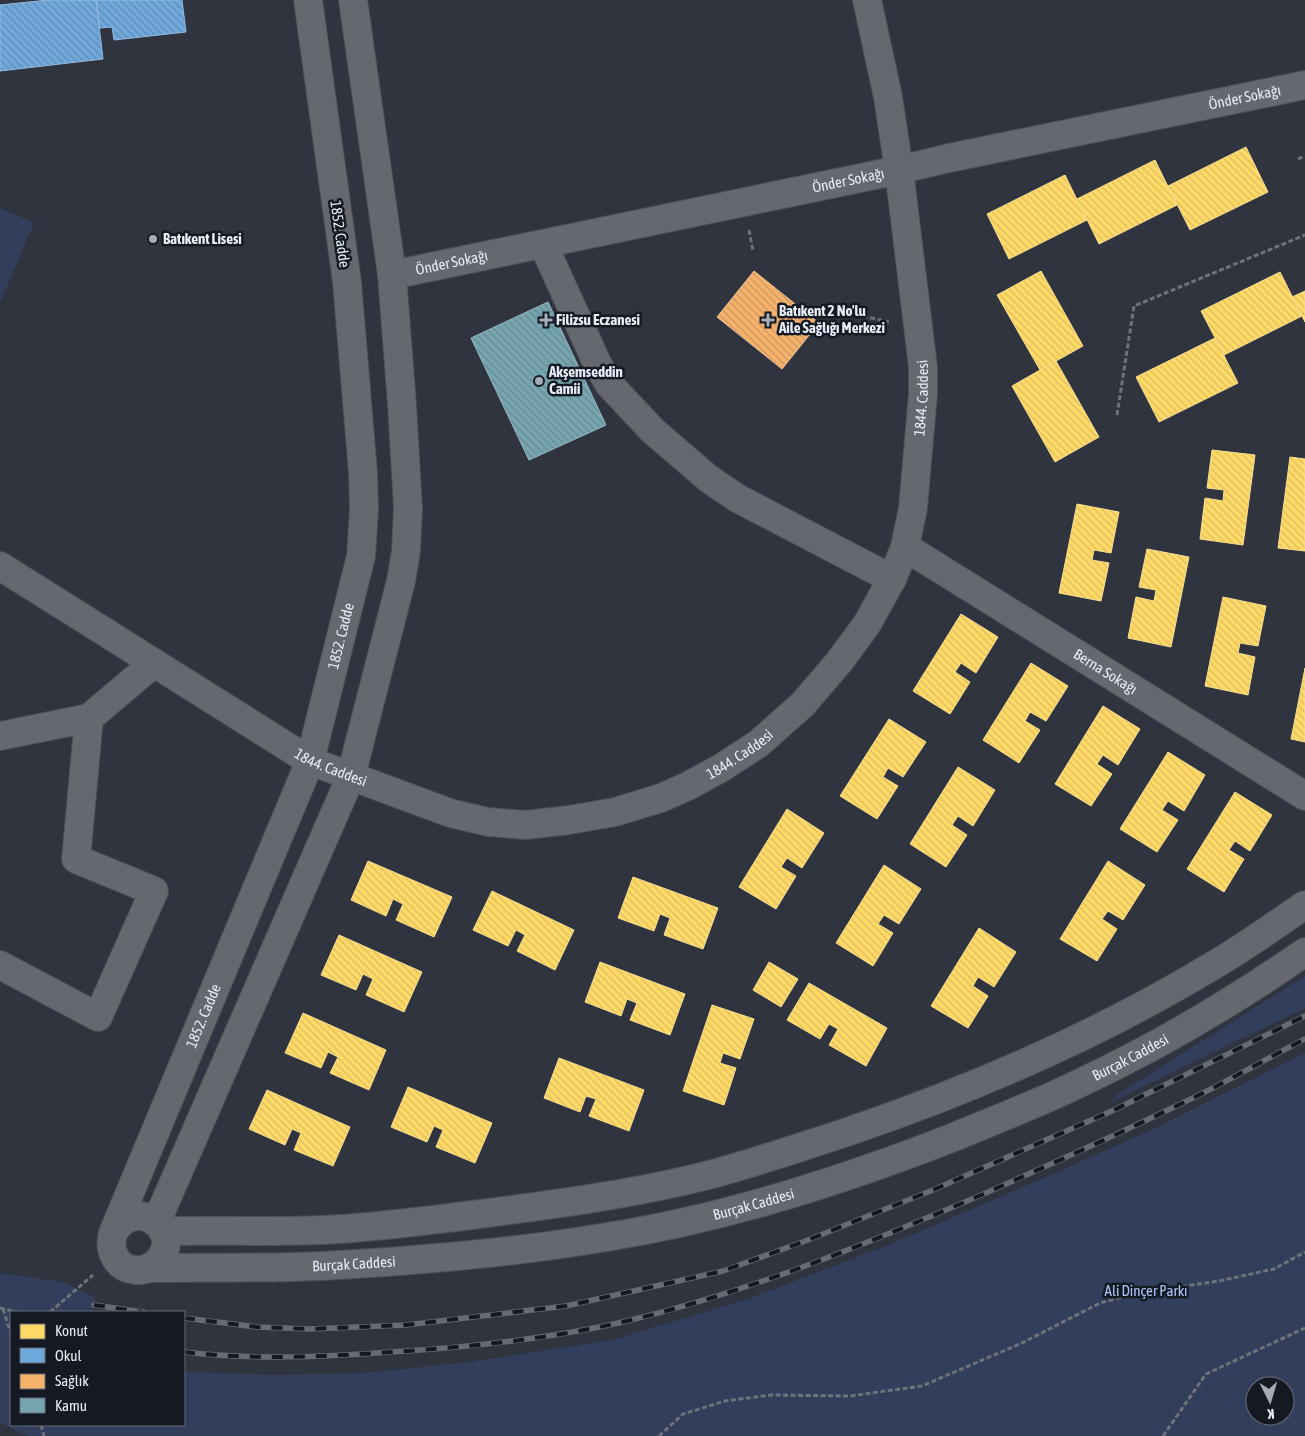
<svg xmlns="http://www.w3.org/2000/svg" width="1305" height="1436" font-family="'Asap Condensed',sans-serif">
	<style>
		.park { fill: #323e5b; fill-rule: evenodd }
		.homes { fill: url(#homes-back-hatch); stroke: #f8df92 }
		.schools { fill: url(#schools-back-hatch); stroke: #93bce4 }
		.health { fill: url(#health-back-hatch); stroke: #f1c395 }
		.public { fill: url(#public-back-hatch); stroke: #98bac5 }
		.lines { fill: none; stroke-linecap: round; stroke-linejoin: round }
		.minor-casing { stroke: #4a4f56; stroke-width: 30 }
		.path { stroke: #6f7279; stroke-width: 3; stroke-dasharray: 5 2.5; stroke-linecap: butt }
		.minor { stroke: #65686e; stroke-width: 28 }
		.rail-casing { stroke: #686b73; stroke-width: 5.5 }
		.rail { stroke: #151922; stroke-width: 4; stroke-dasharray: 11; stroke-linecap: butt }
		.poi-dot { fill: #a6acb7; stroke: #151922; stroke-width: 2 }
		.labels { text-anchor: middle; stroke-width: 5; stroke-linejoin: round; paint-order: stroke }
		.street-label { font-size: 15px; fill: #e6ecf8; stroke: #151922 }
		.poi-label { font-size: 15px; font-weight: bold; fill: #e6ecf8; stroke: #151922; text-anchor: start }
		.park-label { font-size: 15px; fill: #afc7fb; stroke: #151922 }
	</style>
	<defs>
		<pattern id="homes-back-hatch" width="6" height="6" patternUnits="userSpaceOnUse" patternTransform="scale(1.25)"><rect width="6" height="6" fill="#ffd966"/><path d="M-1 5l2 2M0 0l6 6M5-1l2 2" fill="none" stroke="#dabc60"/></pattern>
		<pattern id="schools-back-hatch" width="6" height="6" patternUnits="userSpaceOnUse" patternTransform="scale(1.25)"><rect width="6" height="6" fill="#6fa8dc"/><path d="M-1 5l2 2M0 0l6 6M5-1l2 2" fill="none" stroke="#628bb0"/></pattern>
		<pattern id="health-back-hatch" width="6" height="6" patternUnits="userSpaceOnUse" patternTransform="scale(1.25)"><rect width="6" height="6" fill="#f6b26b"/><path d="M-1 5l2 2M0 0l6 6M5-1l2 2" fill="none" stroke="#ca9763"/></pattern>
		<pattern id="public-back-hatch" width="6" height="6" patternUnits="userSpaceOnUse" patternTransform="scale(1.25)"><rect width="6" height="6" fill="#76a5af"/><path d="M-1 5l2 2M0 0l6 6M5-1l2 2" fill="none" stroke="#678991"/></pattern>
	</defs>
	<rect width="100%" height="100%" fill="#2f343e"/>
	<!-- park -->
	<g class="park">
		<polygon points="0,208 34,223 0,303"/>
		<polygon points="1305,976 1305,1008 1112,1102 1118,1094"/>
		<path d="M 1305,1053 L 1305,1436 L 29,1436 L 0,1423 L 0,1273 L 63,1282 L 95,1297 L 93,1312 L 11,1312 L 11,1425 L 184,1425 L 184,1372 L 275,1375 L 364,1373 L 469,1362 L 612,1340 L 751,1298 L 891,1244 L 1060,1171 L 1162,1125 ZM 1255,1386 L 1285,1386 L 1285,1416 L 1255,1416 Z"/>
	</g>
	<!-- homes -->
	<g class="homes">
		<polygon points="1246,147 1268,192 1190,230 1168,186"/>
		<polygon points="1155,160 1177,205 1099,244 1077,199"/>
		<polygon points="1065,175 1087,220 1009,259 987,214"/>
		<polygon points="1041,271 1083,346 1040,370 997,295"/>
		<polygon points="1280,272 1302,316 1224,355 1201,311"/>
		<polygon points="1305,291 1305,322 1292,297"/>
		<polygon points="1215,338 1238,383 1159,422 1136,377"/>
		<polygon points="1056,361 1099,437 1055,462 1012,386"/>
		<polygon points="1212,450 1255,455 1243,545 1200,539 1205,498 1223,501 1224,490 1207,488"/>
		<polygon points="1290,457 1305,459 1305,551 1278,548"/>
		<polygon points="1077,504 1119,512 1111,553 1094,550 1092,560 1109,563 1101,601 1059,593"/>
		<polygon points="1147,549 1189,557 1171,647 1128,638 1136,597 1154,601 1156,590 1139,587"/>
		<polygon points="1223,597 1266,606 1258,646 1240,643 1238,653 1255,657 1248,695 1205,686"/>
		<polygon points="961,614 998,637 976,673 961,663 955,672 970,682 950,714 913,691"/>
		<polygon points="1031,663 1068,686 1046,721 1030,712 1025,721 1040,730 1019,763 983,740"/>
		<polygon points="1305,668 1305,742 1291,739"/>
		<polygon points="1103,706 1140,729 1118,765 1103,755 1097,764 1112,774 1091,806 1055,784"/>
		<polygon points="889,719 926,742 903,777 888,768 883,777 898,786 877,819 840,796"/>
		<polygon points="1168,752 1205,775 1184,811 1168,801 1162,810 1178,820 1157,852 1120,829"/>
		<polygon points="958,767 995,790 973,826 958,816 952,825 967,835 946,867 910,844"/>
		<polygon points="1235,792 1272,815 1250,851 1235,841 1229,850 1244,859 1224,892 1187,869"/>
		<polygon points="787,809 824,833 802,868 787,858 781,867 796,876 776,909 739,887"/>
		<polygon points="368,861 452,897 434,937 396,920 403,904 393,899 386,916 351,900"/>
		<polygon points="1108,861 1145,885 1123,920 1108,911 1102,919 1117,929 1097,961 1060,939"/>
		<polygon points="884,865 921,889 899,924 884,915 878,924 893,933 873,966 836,943"/>
		<polygon points="633,877 718,908 703,949 664,935 670,918 660,914 654,931 618,918"/>
		<polygon points="492,891 574,930 555,970 517,951 525,935 516,930 508,946 473,930"/>
		<polygon points="979,928 1016,952 994,987 978,977 973,986 988,996 968,1028 931,1006"/>
		<polygon points="339,935 422,972 404,1012 366,995 373,979 363,974 356,990 321,975"/>
		<polygon points="600,962 685,994 670,1035 630,1020 637,1003 627,999 621,1016 585,1002"/>
		<polygon points="769,962 798,979 781,1007 753,990"/>
		<polygon points="809,983 887,1028 866,1066 829,1045 838,1029 829,1024 820,1039 787,1020"/>
		<polygon points="712,1005 754,1019 740,1059 723,1053 720,1063 736,1068 724,1105 683,1091"/>
		<polygon points="303,1013 386,1050 369,1090 330,1073 338,1057 328,1052 321,1068 285,1053"/>
		<polygon points="559,1058 644,1090 629,1131 589,1116 596,1099 586,1096 580,1112 544,1098"/>
		<polygon points="408,1087 492,1123 475,1163 436,1147 443,1130 434,1126 427,1142 391,1127"/>
		<polygon points="267,1090 350,1127 333,1166 294,1150 301,1133 292,1129 285,1145 249,1129"/>
	</g>
	<!-- schools -->
	<g class="schools">
		<polygon points="48,0 96,0 103,59 0,71 0,5"/>
		<polygon points="96,0 182,0 186,32 114,40 112,27 100,28"/>
	</g>
	<!-- health -->
	<polygon class="health" points="754,271 819,323 782,369 717,317"/>
	<!-- public -->
	<polygon class="public" points="548,302 606,425 529,460 471,338"/>
	<g class="lines">
		<!-- minor casing -->
		<g class="minor-casing">
			<g id="minor">
				<polyline points="543,244 597,363 609,384 652,430 709,479 737,498 892,579"/>
				<path id="s1" d="M 392,275 L 899,170 L 949,158 L 1305,85"/>
				<path id="s2" d="M 905,547 L 1305,796"/>
				<path id="s3" d="M 0,566 L 310,761 L 450,813 L 488,822 L 526,825 L 569,820 L 615,812 L 661,798 L 688,786 L 721,768 L 758,744 L 803,704 L 839,662 L 867,624 L 892,579 L 905,547 L 913,508 L 923,394 L 923,367 L 899,170 L 888,97 L 867,0"/>
				<polyline points="0,736 89,718"/>
				<polyline points="0,965 98,1017 154,891 76,859 89,718 154,663"/>
				<polyline points="156,1223 351,776 401,581 406,551 408,508 402,405 392,275 353,0"/>
				<path d="M 163,1231 C 215,1230 268,1232 321,1230 C 371,1228 422,1221 472,1215 C 550,1205 628,1195 705,1176 C 754,1163 802,1147 850,1131 C 976,1088 1100,1034 1214,965 C 1245,947 1275,925 1305,905"/>
				<path id="s4" d="M 113,1233 C 136,1194 184,1231 159,1260 C 153,1267 145,1271 135,1270 C 116,1268 108,1250 113,1233 L 310,761 L 361,556 L 364,510 L 363,473 L 347,282 L 308,0"/>
				<path id="s5" d="M 149,1268 C 206,1267 264,1269 321,1266 C 416,1261 513,1253 607,1237 C 726,1218 842,1181 954,1137 C 995,1120 1037,1104 1078,1084 C 1157,1047 1233,1002 1305,952"/>
			</g>
		</g>
		<!-- path -->
		<g class="path">
			<polyline points="1298,159 1305,156"/>
			<polyline points="749,230 753,251"/>
			<polyline points="819,306 889,322"/>
			<polyline points="1117,415 1134,306 1305,235"/>
			<polyline points="0,1308 17,1312"/>
			<polyline points="3,1309 11,1333"/>
			<polyline points="50,1312 93,1275"/>
			<polyline points="41,1425 44,1436"/>
			<polyline points="659,1436 683,1414 725,1401 771,1395 850,1396 922,1386 1022,1343 1100,1303 1138,1293 1219,1281 1274,1269 1305,1252"/>
			<polyline points="1163,1436 1206,1374 1305,1328"/>
		</g>
		<!-- minor -->
		<use href="#minor" class="minor"/>
		<!-- rail casing -->
		<g class="rail-casing">
			<g id="rail">
				<polyline points="94,1305 143,1312"/>
				<polyline points="184,1318 257,1327 310,1329 406,1325 566,1306 723,1271 808,1240 933,1190 1114,1110 1305,1016"/>
				<path d="M 184,1352 C 253,1360 322,1357 391,1352 C 470,1347 550,1339 627,1321 C 748,1292 864,1245 979,1196 C 1056,1162 1135,1127 1211,1089 C 1242,1073 1274,1055 1305,1039"/>
			</g>
		</g>
		<!-- rail -->
		<use href="#rail" class="rail"/>
	</g>
	<!-- markers -->
	<g class="poi-dot">
		<circle cx="153" cy="239" r="5"/>
		<path d="M543.5 312.5h5v5h5v5h-5v5h-5v-5h-5v-5h5z"/>
		<path d="M765.5 312.5h5v5h5v5h-5v5h-5v-5h-5v-5h5z"/>
		<circle cx="539" cy="381" r="5"/>
	</g>
	<g class="labels">
		<!-- street labels -->
		<g class="street-label">
			<text dy="5" stroke="none"><textPath href="#s1" startOffset="871">Önder Sokağı</textPath></text>
			<text dy="5" stroke="none"><textPath href="#s1" startOffset="466">Önder Sokağı</textPath></text>
			<text transform="translate(340 234) rotate(82)" y="5">1852. Cadde</text>
			<text dy="5" stroke="none"><textPath href="#s1" startOffset="61">Önder Sokağı</textPath></text>
			<text dy="5" stroke="none"><textPath href="#s3" startOffset="1241">1844. Caddesi</textPath></text>
			<text dy="5" stroke="none"><textPath href="#s4" startOffset="810">1852. Cadde</textPath></text>
			<text dy="5" stroke="none"><textPath href="#s2" startOffset="236">Berna Sokağı</textPath></text>
			<text dy="5" stroke="none"><textPath href="#s3" startOffset="821">1844. Caddesi</textPath></text>
			<text dy="5" stroke="none"><textPath href="#s3" startOffset="388">1844. Caddesi</textPath></text>
			<text dy="5" stroke="none"><textPath href="#s4" startOffset="405">1852. Cadde</textPath></text>
			<text dy="5" stroke="none"><textPath href="#s5" startOffset="1015">Burçak Caddesi</textPath></text>
			<text dy="5" stroke="none"><textPath href="#s5" startOffset="610">Burçak Caddesi</textPath></text>
			<text dy="5" stroke="none"><textPath href="#s5" startOffset="205">Burçak Caddesi</textPath></text>
		</g>
		<!-- poi labels -->
		<g class="poi-label">
			<text x="163" y="244">Batıkent Lisesi</text>
			<text x="779" y="316">Batıkent 2 No'lu<tspan x="779" dy="17">Aile Sağlığı Merkezi</tspan></text>
			<text x="556" y="325">Filizsu Eczanesi</text>
			<text x="549" y="377">Akşemseddin<tspan x="549" dy="17">Camii</tspan></text>
		</g>
		<!-- park labels -->
		<g class="park-label">
			<text x="1146" y="1296">Ali Dinçer Parkı</text>
		</g>
	</g>
	<!-- legend -->
	<rect x="10" y="1311" width="175" height="115" fill="#151922" stroke="#696d78"/>
	<rect x="20" y="1324" width="25" height="15" fill="#ffd966" stroke="#696d78"/>
	<text x="55" y="1336" font-size="15" fill="#e6ecf8">Konut</text>
	<rect x="20" y="1348" width="25" height="15" fill="#6fa8dc" stroke="#696d78"/>
	<text x="55" y="1361" font-size="15" fill="#e6ecf8">Okul</text>
	<rect x="20" y="1374" width="25" height="15" fill="#f6b26b" stroke="#696d78"/>
	<text x="55" y="1386" font-size="15" fill="#e6ecf8">Sağlık</text>
	<rect x="20" y="1398" width="25" height="15" fill="#76a5af" stroke="#696d78"/>
	<text x="55" y="1411" font-size="15" fill="#e6ecf8">Kamu</text>
	<!-- north arrow -->
	<g transform="translate(1270 1401) rotate(175)"><circle r="24" fill="#151922" stroke="#696d78"/>
	<path d="M0-4L9 19L0 12L-9 19Z" fill="#a6acb7"/>
	<text y="-8" font-size="14" font-weight="bold" text-anchor="middle" fill="#e6ecf8">K</text>
	</g>
</svg>
